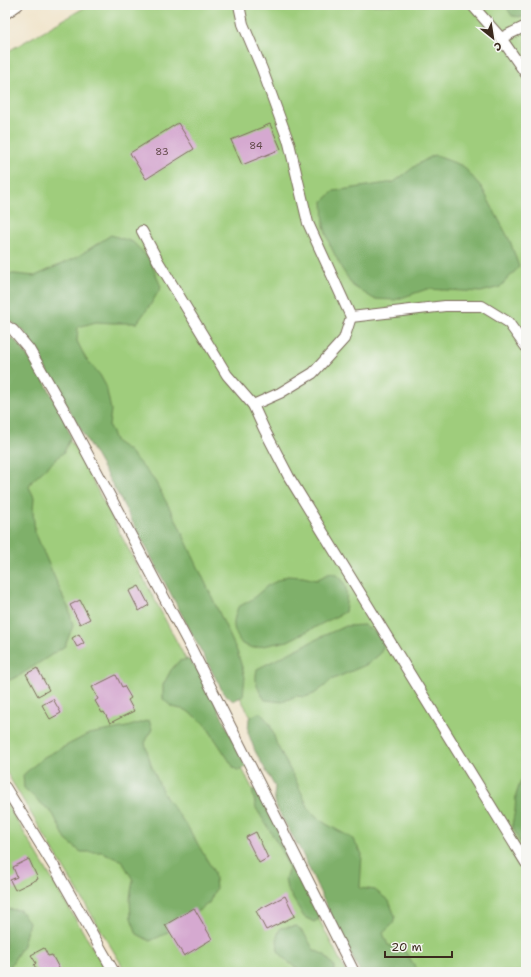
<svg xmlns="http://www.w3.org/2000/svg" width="531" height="977" font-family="'Shantell Sans',sans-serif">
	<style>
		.green { fill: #9fcd7b; stroke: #6d7c4c }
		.forest { fill: #7fb06b; stroke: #5d6d44 }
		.building { fill: #d5a9d0 }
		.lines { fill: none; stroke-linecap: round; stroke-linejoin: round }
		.lane-casing { stroke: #7b6b5b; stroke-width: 12 }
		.lane { stroke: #fff; stroke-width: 10 }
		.labels { text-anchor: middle; stroke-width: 3; stroke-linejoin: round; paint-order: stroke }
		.number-label { font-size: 10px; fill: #624a4a }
	</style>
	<rect width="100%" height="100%" fill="#f6f6f2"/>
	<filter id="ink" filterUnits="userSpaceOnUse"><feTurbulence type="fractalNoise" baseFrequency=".025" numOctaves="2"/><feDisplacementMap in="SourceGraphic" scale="8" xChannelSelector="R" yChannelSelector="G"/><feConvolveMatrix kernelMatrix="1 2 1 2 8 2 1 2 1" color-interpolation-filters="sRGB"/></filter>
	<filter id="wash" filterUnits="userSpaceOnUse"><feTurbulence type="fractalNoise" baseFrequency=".012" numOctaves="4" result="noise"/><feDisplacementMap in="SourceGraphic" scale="16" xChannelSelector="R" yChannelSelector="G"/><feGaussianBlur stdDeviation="0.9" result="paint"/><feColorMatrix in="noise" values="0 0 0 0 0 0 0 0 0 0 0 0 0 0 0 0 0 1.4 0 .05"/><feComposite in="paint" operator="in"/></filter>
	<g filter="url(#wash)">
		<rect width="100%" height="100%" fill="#f1e5cc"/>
		<!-- green -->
		<g class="green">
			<polygon points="89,5 526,5 526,972 385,972 307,822 118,470 5,281 5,53"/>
			<polygon points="5,347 17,355 77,451 202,690 346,972 126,972 5,770"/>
			<polygon points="5,801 37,854 107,972 5,972"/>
		</g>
		<!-- forest -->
		<g class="forest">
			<polygon points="505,5 526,5 526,15 523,17 512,16"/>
			<polygon points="434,155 463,166 482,188 510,241 519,267 500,287 481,292 427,289 395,300 374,299 353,286 342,269 330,245 324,226 323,201 334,191 394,182 418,164"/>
			<polygon points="111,235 133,242 150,260 161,287 151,304 137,323 113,323 96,322 78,327 77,341 86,359 100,375 106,386 111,410 109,426 116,442 129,451 155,481 178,524 237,651 245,677 243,696 233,701 223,692 116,491 24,331 5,317 5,273 35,276 77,257"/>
			<polygon points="5,334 16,341 39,371 64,418 71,437 64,452 32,481 29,487 34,497 33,512 35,532 63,597 69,609 73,626 65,646 19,676 5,682"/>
			<path d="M 330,573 C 350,577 347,596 345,612 L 288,641 L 253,648 L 242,644 C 232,629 232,624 238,607 L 251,600 L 267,586 L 287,576 L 303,577 L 316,580 Z"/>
			<path d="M 364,625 L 379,635 L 384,644 L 380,654 L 368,664 L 331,680 L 325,686 L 314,694 L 305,697 L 296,696 L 282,702 L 265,700 C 257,687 254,684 257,669 L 327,634 L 346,626 Z"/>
			<polygon points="188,659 201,673 246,767 239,771 234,768 205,724 186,710 172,707 163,699 163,685 171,670 179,661"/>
			<polygon points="260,712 270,724 277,745 296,781 310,811 326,824 352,838 362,854 360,888 375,890 389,901 395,916 393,924 383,933 388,945 404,950 419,972 360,972 332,918 301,851 277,809 274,797 275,787 255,751 248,732 249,718"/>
			<polygon points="149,720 152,729 145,743 151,765 163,793 189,829 214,872 216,888 209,903 187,919 163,935 150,941 137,934 131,918 130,898 133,880 122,861 102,852 81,852 66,840 53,814 24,788 23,775 44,757 89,734 127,727"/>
			<polygon points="526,777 526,852 519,841 512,825 515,810 516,795 521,780"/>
			<polygon points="258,788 322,908 319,919 314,922 304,917 287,889 285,878 289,869 281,849 256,808 252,790"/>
			<polygon points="5,909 20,910 29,922 23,945 7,972 5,972"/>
			<polygon points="297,926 305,935 314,950 325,955 334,966 334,972 303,972 288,962 278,951 277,937 280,928"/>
		</g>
		<g id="blocks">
			<!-- building -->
			<g class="building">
				<polygon points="178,123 194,149 146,179 130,153"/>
				<polygon points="270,124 281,149 242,165 231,140"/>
				<polygon points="139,586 149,605 139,611 129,591"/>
				<polygon points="80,600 90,619 80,624 70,605"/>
				<polygon points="79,634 84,643 77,647 72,638"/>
				<polygon points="37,668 49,690 38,696 26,674"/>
				<polygon points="116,675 122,687 124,686 131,698 128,700 134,711 110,723 104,712 102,713 95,701 98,699 92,687"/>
				<polygon points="53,699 61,713 50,719 42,705"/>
				<polygon points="256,832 268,858 259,863 246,837"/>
				<polygon points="29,859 38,879 15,890 10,880 17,877 13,867"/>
				<polygon points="285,896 295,916 266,930 256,911"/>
				<polygon points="194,908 212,939 184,956 165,925"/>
				<polygon points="44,948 48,956 52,955 61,972 38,972 34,965 36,963 31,955"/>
			</g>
		</g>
	</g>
	<g filter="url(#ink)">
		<use href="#blocks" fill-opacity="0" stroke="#7b6b5b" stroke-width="1"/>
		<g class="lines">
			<!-- lane casing -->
			<g class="lane-casing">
				<g id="lane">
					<polyline points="239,5 243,24 262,69 289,143 308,223 351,317 344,339 313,373 280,393 253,405"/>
					<polyline points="472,5 501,38 526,74"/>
					<polyline points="5,14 18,5"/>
					<polyline points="501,38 526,26"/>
					<polyline points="142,231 158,261 227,375 253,405 264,429 289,477 526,863"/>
					<polyline points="351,317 445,306 482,306 508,322 526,347"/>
					<polyline points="5,325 13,330 29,349 63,408 191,648 354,972"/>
					<polyline points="5,787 55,868 114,972"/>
				</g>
			</g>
			<!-- lane -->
			<use href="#lane" class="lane"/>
		</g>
	</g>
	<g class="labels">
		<!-- number labels -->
		<g class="number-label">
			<text x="256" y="149">84</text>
			<text x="162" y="155">83</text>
		</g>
	</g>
	<!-- margin -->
	<rect width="531" height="977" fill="none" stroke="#f6f6f2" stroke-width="20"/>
	<!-- north arrow -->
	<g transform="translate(493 38) rotate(150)" stroke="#f6f6f2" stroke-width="3" paint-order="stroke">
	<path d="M0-3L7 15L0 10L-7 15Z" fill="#3b2a1e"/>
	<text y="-6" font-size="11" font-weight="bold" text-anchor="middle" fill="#3b2a1e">С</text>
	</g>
	<!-- scale -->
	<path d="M385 951v6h67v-6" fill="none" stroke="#3b2a1e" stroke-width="2"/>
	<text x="391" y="951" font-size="12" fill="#3b2a1e" stroke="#f6f6f2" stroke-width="3" paint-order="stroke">20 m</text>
</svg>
